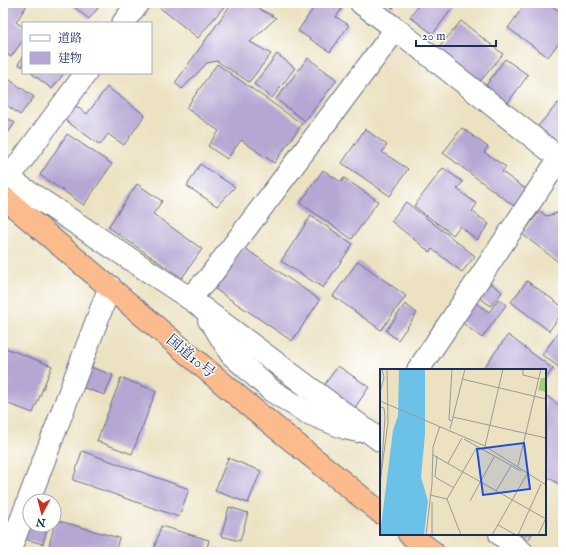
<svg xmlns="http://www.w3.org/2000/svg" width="566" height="555" font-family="'IM FELL English','Noto Serif JP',serif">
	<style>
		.building { fill: #b5a6d3 }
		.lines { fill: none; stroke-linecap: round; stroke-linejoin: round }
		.minor-casing { stroke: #646e81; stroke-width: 24 }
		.highway-casing { stroke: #646e81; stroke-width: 24 }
		.minor { stroke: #fff; stroke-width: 22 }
		.highway { stroke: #fbbb8c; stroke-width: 22 }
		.labels { text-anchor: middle; stroke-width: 3; stroke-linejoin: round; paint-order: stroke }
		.street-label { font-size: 15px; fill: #1b2f5e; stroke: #fff }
		.inset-road { fill: none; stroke: #989a9a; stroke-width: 1 }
		.view { fill: #1d4ed8; fill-opacity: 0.15; stroke: #1d4ed8; stroke-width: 2 }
		.inset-edge { fill: none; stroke: #1b2f5e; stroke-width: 2 }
	</style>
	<rect width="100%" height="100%" fill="#fff"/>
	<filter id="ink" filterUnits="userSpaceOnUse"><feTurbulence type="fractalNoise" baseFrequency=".025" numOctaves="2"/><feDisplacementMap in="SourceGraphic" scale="8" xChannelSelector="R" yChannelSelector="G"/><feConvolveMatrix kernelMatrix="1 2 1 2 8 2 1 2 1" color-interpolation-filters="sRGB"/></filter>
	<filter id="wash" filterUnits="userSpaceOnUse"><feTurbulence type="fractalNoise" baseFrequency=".012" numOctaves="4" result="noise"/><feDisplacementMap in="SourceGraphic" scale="16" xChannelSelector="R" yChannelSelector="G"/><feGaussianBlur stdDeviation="0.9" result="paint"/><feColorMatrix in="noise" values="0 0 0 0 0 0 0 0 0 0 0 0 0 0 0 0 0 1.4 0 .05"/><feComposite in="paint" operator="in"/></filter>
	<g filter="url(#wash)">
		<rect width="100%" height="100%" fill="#ece2c2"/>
		<g id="blocks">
			<!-- building -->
			<g class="building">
				<polygon points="4,3 24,3 27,5 16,22 23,27 23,40 11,57 3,51"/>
				<polygon points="69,3 102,3 89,19"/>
				<polygon points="154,3 227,3 198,38"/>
				<polygon points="232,3 249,3 276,18 250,42 271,54 249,82 217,61 207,63 182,89 175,83"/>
				<polygon points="295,3 306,3 302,8"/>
				<polygon points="317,3 345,4 336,17 349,25 330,52 298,31"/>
				<polygon points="386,3 396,3 393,8"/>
				<polygon points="420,3 456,3 433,34 410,17"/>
				<polygon points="526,3 535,3 540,6 542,3 548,3 563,14 563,37 548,57 508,28"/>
				<polygon points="461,21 503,54 478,84 437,50"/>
				<polygon points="277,54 295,68 272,98 254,84"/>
				<polygon points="23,57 23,67 18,64"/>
				<polygon points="308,58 337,80 305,121 276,99"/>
				<polygon points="505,59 528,75 507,104 484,88"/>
				<polygon points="217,64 302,124 274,163 241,140 227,159 208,146 219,131 186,108"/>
				<polygon points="31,73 64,73 52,89"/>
				<polygon points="10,80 34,97 20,115 3,102 3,91"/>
				<polygon points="107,87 145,115 124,145 108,134 100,145 62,118 72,103 87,114"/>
				<polygon points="558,103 563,108 563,137 553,149 533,132"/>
				<polygon points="3,115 15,123 3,140"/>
				<polygon points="462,128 488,147 484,152 506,167 502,172 527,190 514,206 443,153"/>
				<polygon points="365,129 387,145 382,152 408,169 390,196 342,163"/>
				<polygon points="67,134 112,164 84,205 40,175"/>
				<polygon points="200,164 235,187 217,206 187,186"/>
				<polygon points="443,168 463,182 457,189 477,204 472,211 489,224 477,240 460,226 453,235 414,206"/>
				<polygon points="323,170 341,182 344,178 378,201 352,239 300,203"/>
				<polygon points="137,184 162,201 153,214 202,249 182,278 108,227"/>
				<polygon points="406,202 475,256 462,272 432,249 430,252 391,221"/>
				<polygon points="540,211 546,216 558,213 563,217 562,228 563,229 563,262 561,264 522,234"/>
				<polygon points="311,216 353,244 323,288 281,261"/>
				<polygon points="243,247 320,300 292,341 215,289"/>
				<polygon points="358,261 406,296 381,330 333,296"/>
				<polygon points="563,267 563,277 558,274"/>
				<polygon points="488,281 502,292 491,306 477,296"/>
				<polygon points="527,281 563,307 563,312 549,331 511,302"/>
				<polygon points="499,299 506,305 482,338 460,321 474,302 489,312"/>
				<polygon points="405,304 417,313 398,340 386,331"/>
				<polygon points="563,326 563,370 542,355"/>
				<polygon points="508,335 553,369 545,379 545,370 482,370"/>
				<polygon points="3,347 52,366 33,413 6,403 7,398 3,396"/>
				<polygon points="85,365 113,375 105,395 78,386"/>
				<polygon points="338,366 369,387 354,409 322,388"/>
				<polygon points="121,378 156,391 132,454 97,441"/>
				<polygon points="545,395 563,408 563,487 545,475"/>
				<polygon points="82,451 189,489 179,517 73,480"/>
				<polygon points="228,458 261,471 248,503 215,491"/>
				<polygon points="229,507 248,513 240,541 221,536"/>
				<polygon points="56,520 119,538 115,552 57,552 48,549"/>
				<polygon points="30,525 48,525 43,544 21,538"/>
				<polygon points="161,526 209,540 206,552 167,552 154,549"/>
				<polygon points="520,534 532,534 528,540"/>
				<polygon points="129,548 141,552 128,552"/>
				<polygon points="215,548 229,552 214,552"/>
			</g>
		</g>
	</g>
	<g filter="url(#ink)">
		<use href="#blocks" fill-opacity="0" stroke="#646e81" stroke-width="1"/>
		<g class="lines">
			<!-- minor casing -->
			<g class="minor-casing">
				<g id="minor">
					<polyline points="361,3 396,29 563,161"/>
					<polyline points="123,23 138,3"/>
					<polyline points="3,175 189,298 381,441"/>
					<polyline points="8,179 86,73"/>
					<polyline points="189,298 208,279 396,29"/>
					<polyline points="209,320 214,326 231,354 272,391 308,413 345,428 358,431"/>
					<polyline points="418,370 563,153"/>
					<polyline points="500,534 522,552"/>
					<polyline points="9,552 110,286"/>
				</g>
			</g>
			<!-- highway casing -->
			<g class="highway-casing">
				<g id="highway">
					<polyline points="3,197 253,409 381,513"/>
					<polyline points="409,534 433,552"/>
				</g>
			</g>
			<!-- minor -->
			<use href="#minor" class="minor"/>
			<!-- highway -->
			<use href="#highway" class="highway"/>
		</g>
	</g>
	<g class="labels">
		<!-- street labels -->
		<g class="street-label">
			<text transform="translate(191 356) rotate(40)" y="5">国道10号</text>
		</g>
	</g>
	<!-- overview -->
	<g transform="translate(380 369)">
		<rect width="166" height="166" fill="#ece2c2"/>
		<path d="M 166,3 L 166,23 L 158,21 L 161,9 L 165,9 Z" fill="#a5cb75"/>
		<path d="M 19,0 L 45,0 L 45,65 L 41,108 L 48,132 L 44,166 L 0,166 L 13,61 L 18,47 Z" fill="#6bc1e8"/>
		<path class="inset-road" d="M 143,0 L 143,6 L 159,10M 82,10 L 166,30M 0,23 L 4,9 L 2,0M 0,32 L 105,77 L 166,116M 0,38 L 4,39 L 5,48 L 0,120M 73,48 L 166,69M 72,52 L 69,51 L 72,0M 70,60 L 85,0M 84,70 L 141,102M 105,77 L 123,0M 53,86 L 166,150M 57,87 L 55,108 L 74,119M 68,94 L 82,69M 138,97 L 161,0M 1,106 L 8,53 L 7,0M 116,122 L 131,97M 50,126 L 67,130M 67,130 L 97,78M 67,130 L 81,166M 90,132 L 114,88M 118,156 L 136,166M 46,166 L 52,115 L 53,78 L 60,57M 52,166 L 52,133M 112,166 L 147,105M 138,166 L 161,115M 158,166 L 166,149"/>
		<path class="view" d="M 144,74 L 150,120 L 103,126 L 97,80 Z"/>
		<rect width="166" height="166" class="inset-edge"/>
	</g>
	<!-- margin -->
	<rect width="566" height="555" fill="none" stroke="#fff" stroke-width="16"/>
	<!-- legend -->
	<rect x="22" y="22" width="130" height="52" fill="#ffffff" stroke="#a4acbf"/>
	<rect x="30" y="35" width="20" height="6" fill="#ffffff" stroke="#a4acbf"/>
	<text x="58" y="42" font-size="12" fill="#1b2f5e">道路</text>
	<rect x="30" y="52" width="20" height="12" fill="#b5a6d3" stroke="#a4acbf"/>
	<text x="58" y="62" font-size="12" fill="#1b2f5e">建物</text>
	<!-- north arrow -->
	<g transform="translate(42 513) rotate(187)"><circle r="19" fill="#ffffff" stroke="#a4acbf"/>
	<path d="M0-3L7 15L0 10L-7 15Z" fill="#c8321e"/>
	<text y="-6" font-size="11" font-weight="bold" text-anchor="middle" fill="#1b2f5e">N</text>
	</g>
	<!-- scale -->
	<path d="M416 40v6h80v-6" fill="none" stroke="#1b2f5e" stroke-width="2"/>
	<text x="422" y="40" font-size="12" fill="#1b2f5e" stroke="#ffffff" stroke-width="3" paint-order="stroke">20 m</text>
</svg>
